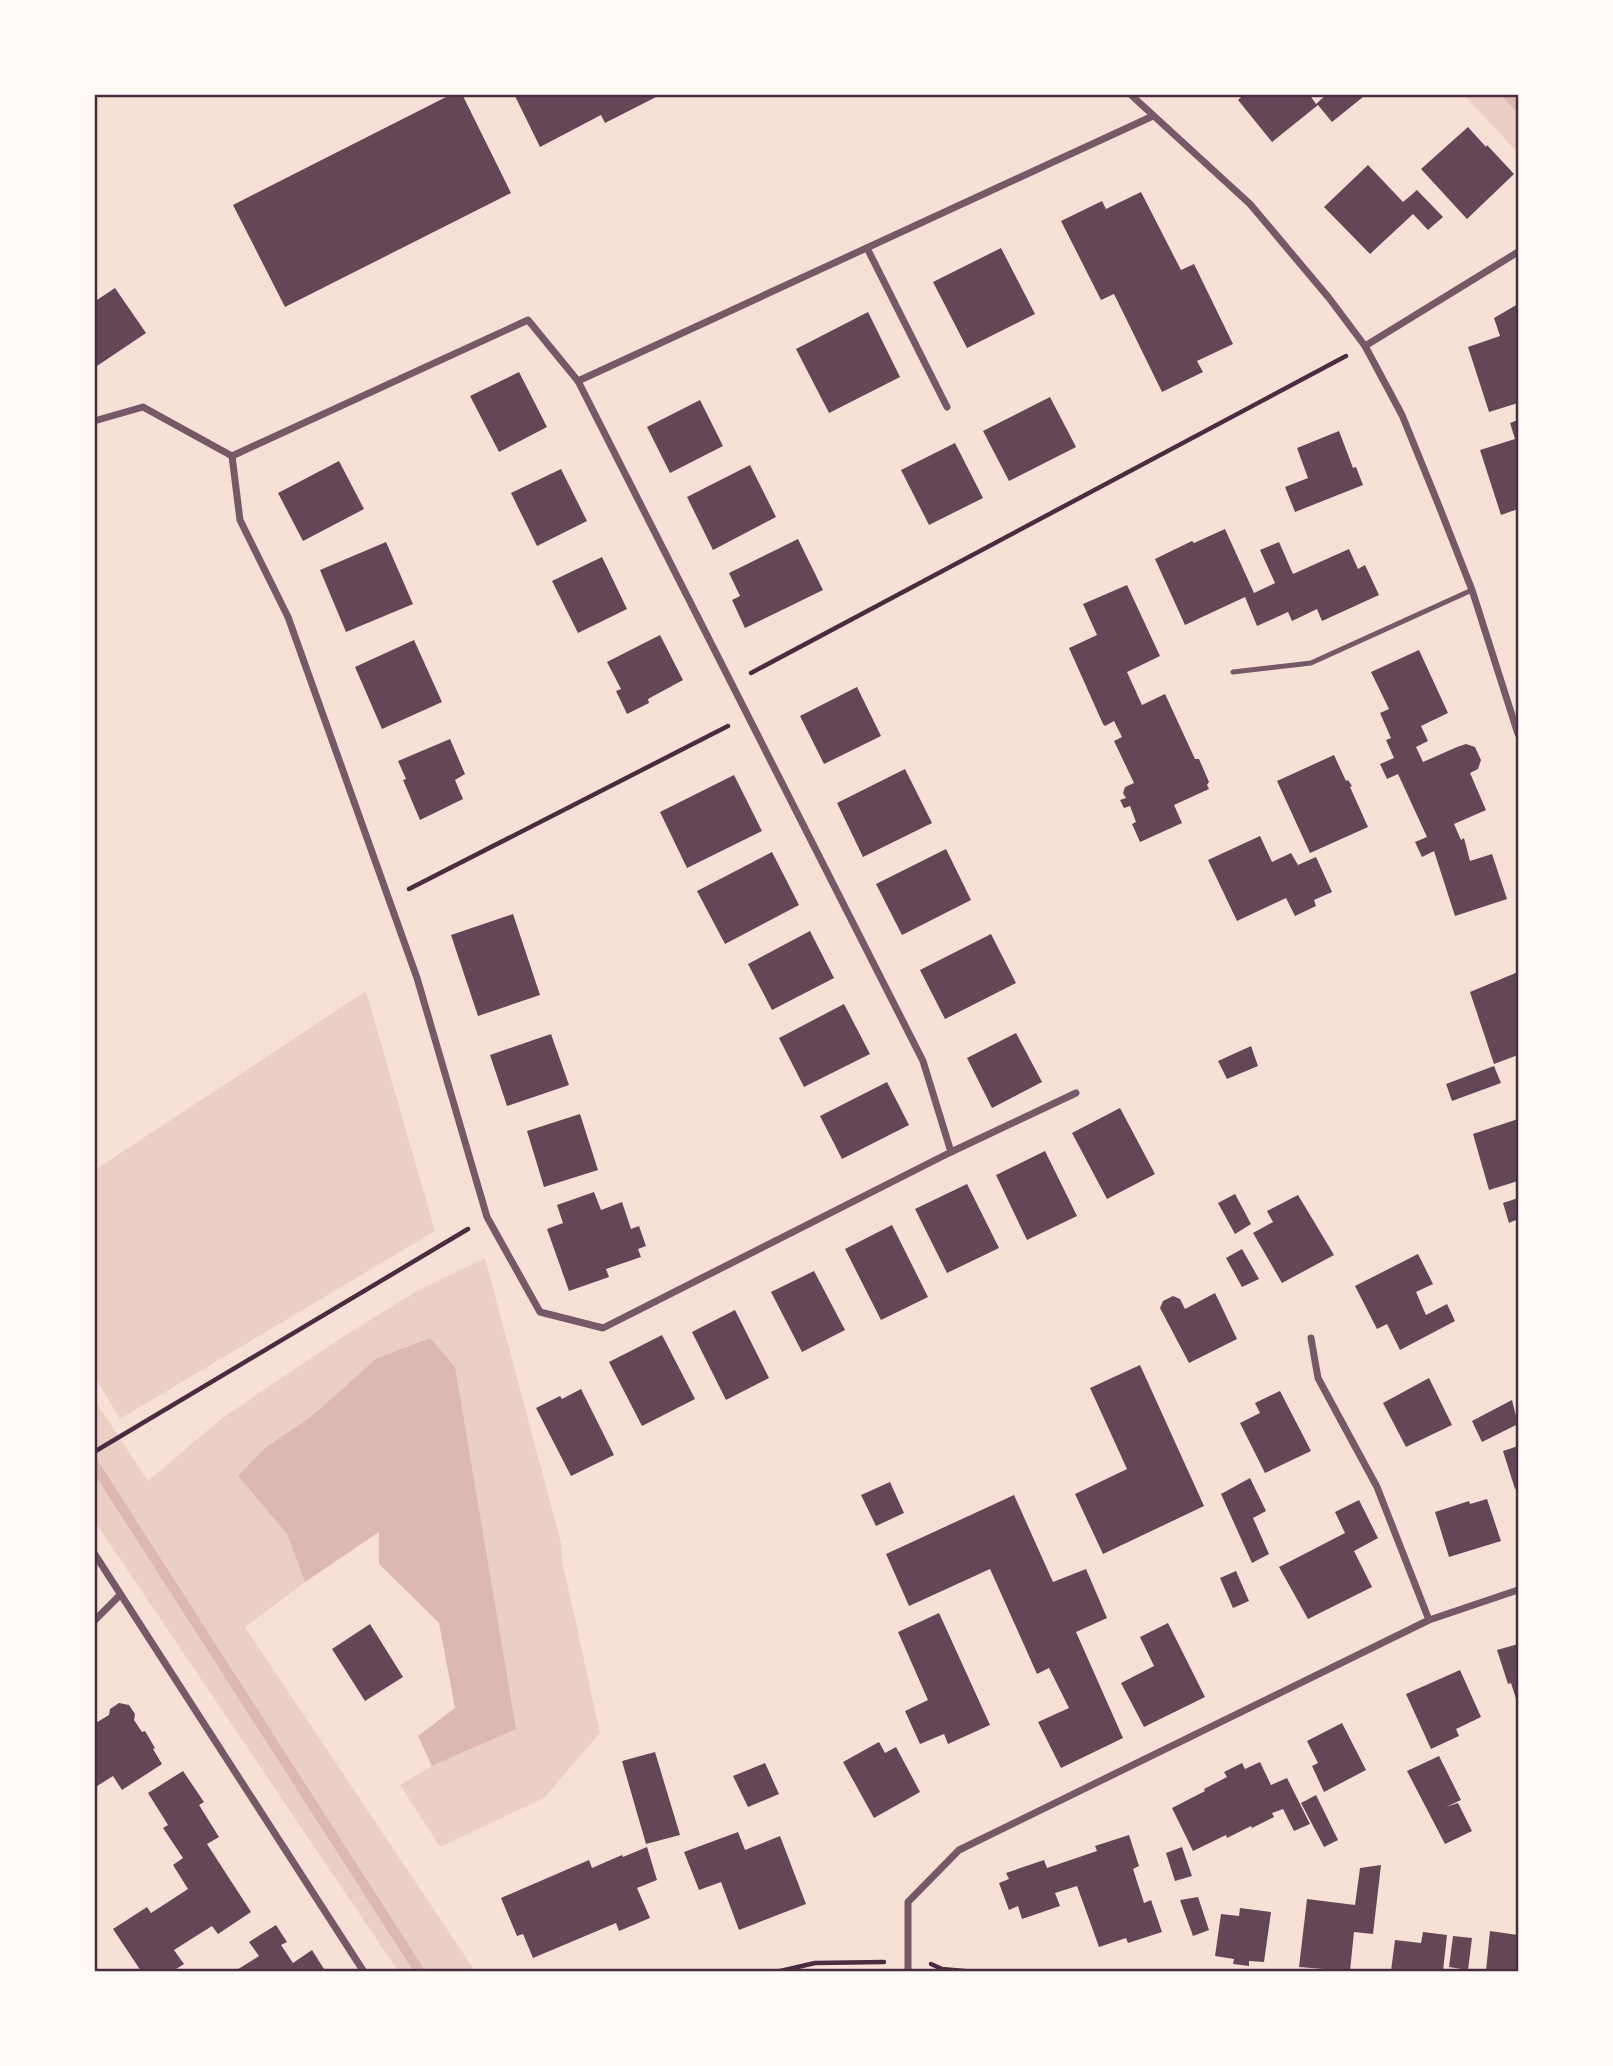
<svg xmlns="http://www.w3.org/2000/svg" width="1613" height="2066" font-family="'PT Sans Narrow',sans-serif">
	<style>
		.green { fill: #ebcfc5 }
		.water { fill: #dcb8b0 }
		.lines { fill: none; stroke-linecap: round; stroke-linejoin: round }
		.stream { stroke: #dcb8b0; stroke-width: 10 }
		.building { fill: #644757 }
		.path { stroke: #4a2c40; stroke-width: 4.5 }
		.service { stroke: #755966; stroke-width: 5 }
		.minor { stroke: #755966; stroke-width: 7 }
		.neatline { fill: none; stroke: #4a2c40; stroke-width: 2.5 }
	</style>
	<rect width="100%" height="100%" fill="#f7e1d7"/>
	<!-- green -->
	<g class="green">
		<polygon points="1464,95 1518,95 1518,153"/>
		<polygon points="366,991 435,1231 120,1419 95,1377 95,1170"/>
		<polygon points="485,1258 561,1543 562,1560 600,1733 544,1798 440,1847 400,1785 432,1766 516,1729 312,1416 266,1447 239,1476 287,1534 305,1582 245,1627 475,1971 398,1971 95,1522 94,1399 148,1481 222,1418 349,1333 417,1291"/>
	</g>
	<!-- water -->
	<polygon class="water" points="430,1338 455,1367 516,1729 432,1766 418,1736 455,1708 439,1623 379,1564 379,1532 305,1582 287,1534 238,1476 266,1447 312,1416 376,1359"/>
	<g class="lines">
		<!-- stream -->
		<g class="stream">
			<polyline points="1507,94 1518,106"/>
			<polyline points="94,1464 420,1972"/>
		</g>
	</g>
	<!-- building -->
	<g class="building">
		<polygon points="452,94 462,94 511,193 285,307 233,205"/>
		<polygon points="514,94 662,94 605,123 601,115 540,147"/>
		<polygon points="1239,94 1309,94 1316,104 1327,94 1361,94 1363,97 1332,122 1318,105 1272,142 1238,100 1241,97"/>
		<polygon points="1468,127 1486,147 1487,145 1514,174 1467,219 1421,169"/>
		<polygon points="1368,165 1403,202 1417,190 1443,217 1428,230 1413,214 1370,254 1324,207"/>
		<polygon points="1141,192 1181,270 1194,264 1233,344 1197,361 1203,372 1162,392 1114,294 1101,300 1061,221 1102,201 1106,209"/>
		<polygon points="1001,248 1035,314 967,348 933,282"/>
		<polygon points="115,288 146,333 94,368 94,302"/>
		<polygon points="1518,304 1518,403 1489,412 1468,347 1500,336 1494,318"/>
		<polygon points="868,312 900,377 829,413 796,349"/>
		<polygon points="519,372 547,427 499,452 470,396"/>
		<polygon points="1050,397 1076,447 1009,481 983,431"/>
		<polygon points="700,400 723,446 670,473 647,427"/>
		<polygon points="1518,420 1518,509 1501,515 1480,450 1515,439 1510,423"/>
		<polygon points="1339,431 1353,468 1356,467 1363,485 1295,512 1285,487 1308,478 1297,448"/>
		<polygon points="955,443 983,498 929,525 901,470"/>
		<polygon points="339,461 364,509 303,541 278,493"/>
		<polygon points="750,465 776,517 713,550 687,497"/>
		<polygon points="561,469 587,521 537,546 511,493"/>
		<polygon points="1225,529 1254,593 1275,583 1260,550 1279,542 1293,574 1349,549 1358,569 1365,565 1379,595 1322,621 1317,609 1292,621 1288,612 1257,626 1245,597 1185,625 1155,559 1192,541 1194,543"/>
		<polygon points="798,539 823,590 745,628 732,600 740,596 729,573"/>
		<polygon points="386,542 413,604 346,632 320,570"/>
		<polygon points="602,557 627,609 578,633 552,581"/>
		<polygon points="1127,585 1160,656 1127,672 1142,705 1165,694 1195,759 1199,759 1209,782 1207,785 1209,789 1174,805 1182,823 1140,842 1132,824 1136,822 1130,806 1124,808 1120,800 1126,798 1123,793 1125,787 1134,783 1114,741 1122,737 1114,721 1105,726 1103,724 1069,648 1097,635 1083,604"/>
		<polygon points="660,635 683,680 648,699 649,703 627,714 616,691 621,689 607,662"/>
		<polygon points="414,640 442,702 382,729 355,667"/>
		<polygon points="1419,650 1448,713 1421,726 1428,741 1416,747 1423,762 1457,747 1466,744 1475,747 1481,760 1478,769 1470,773 1486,810 1454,824 1461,840 1464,838 1470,861 1492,854 1507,899 1455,916 1434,851 1422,857 1415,842 1427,837 1398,774 1387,779 1380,764 1394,758 1386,740 1391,738 1380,713 1389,709 1371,672"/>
		<polygon points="857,687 881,736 824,764 800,716"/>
		<polygon points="450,739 465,774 455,780 463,799 420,820 403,780 406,779 398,761"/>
		<polygon points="1334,755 1346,781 1348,780 1352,786 1350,787 1368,827 1310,853 1277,781"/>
		<polygon points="905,769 932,823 863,857 837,803"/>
		<polygon points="734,775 762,831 687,868 660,812"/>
		<polygon points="1260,836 1272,862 1291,853 1298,865 1316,857 1332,892 1314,900 1316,906 1295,916 1286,898 1237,921 1208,860"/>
		<polygon points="946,849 971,900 902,935 876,884"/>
		<polygon points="772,852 799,905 725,944 697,891"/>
		<polygon points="513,914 540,995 478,1016 451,935"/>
		<polygon points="810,931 834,978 772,1010 748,964"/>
		<polygon points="991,934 1016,983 945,1019 920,970"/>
		<polygon points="1518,972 1518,1055 1494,1064 1470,992"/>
		<polygon points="844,1004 870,1054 804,1087 779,1038"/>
		<polygon points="1016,1033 1042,1082 992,1108 967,1058"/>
		<polygon points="551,1034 569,1085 507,1106 490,1055"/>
		<polygon points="1251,1046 1258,1066 1227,1079 1218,1061"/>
		<polygon points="1494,1066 1501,1083 1452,1101 1446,1084"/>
		<polygon points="887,1082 909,1125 842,1159 820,1116"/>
		<polygon points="1120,1108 1155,1174 1107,1199 1072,1133"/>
		<polygon points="580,1114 598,1170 544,1187 527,1131"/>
		<polygon points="1518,1119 1518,1181 1489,1190 1473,1134"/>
		<polygon points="1045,1151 1077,1216 1027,1240 996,1175"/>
		<polygon points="967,1184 999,1248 947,1273 915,1209"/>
		<polygon points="594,1192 601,1210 622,1202 631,1229 639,1226 646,1246 638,1249 641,1257 606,1269 609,1277 569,1291 547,1229 563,1223 557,1205"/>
		<polygon points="1235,1194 1251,1224 1235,1234 1218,1203"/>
		<polygon points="1298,1195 1334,1255 1282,1283 1253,1233 1273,1222 1267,1211"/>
		<polygon points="1518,1198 1518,1219 1509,1223 1503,1203"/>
		<polygon points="892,1225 928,1297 881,1320 845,1249"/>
		<polygon points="1242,1249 1259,1279 1242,1287 1226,1258"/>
		<polygon points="1418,1254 1433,1284 1416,1292 1426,1315 1447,1304 1455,1321 1400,1350 1387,1324 1377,1329 1355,1286"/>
		<polygon points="814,1271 845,1330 802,1352 771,1292"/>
		<polygon points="1215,1293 1237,1339 1189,1363 1160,1308 1163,1301 1173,1296 1180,1299 1185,1309"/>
		<polygon points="735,1310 769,1378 726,1400 692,1332"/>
		<polygon points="662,1335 695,1399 642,1426 609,1362"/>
		<polygon points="1140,1365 1204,1506 1103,1554 1075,1494 1127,1469 1090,1388"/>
		<polygon points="1429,1378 1452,1425 1406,1447 1383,1403"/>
		<polygon points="581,1389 614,1455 571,1476 536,1408 560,1396 562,1399"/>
		<polygon points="1280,1391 1311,1451 1265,1473 1240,1423 1260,1413 1255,1403"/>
		<polygon points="1512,1400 1518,1424 1482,1442 1472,1421"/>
		<polygon points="1518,1446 1518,1488 1515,1489 1503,1451"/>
		<polygon points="1250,1478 1266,1511 1253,1518 1269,1554 1252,1563 1221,1494"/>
		<polygon points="890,1482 904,1513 876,1526 861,1495"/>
		<polygon points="1014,1495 1053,1582 1086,1569 1107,1618 1076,1632 1123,1738 1061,1768 1038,1722 1069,1708 1049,1668 1037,1674 990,1569 909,1606 886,1554"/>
		<polygon points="1487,1499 1501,1541 1449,1557 1435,1512 1469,1501 1470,1504"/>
		<polygon points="1359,1500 1378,1538 1354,1551 1372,1587 1308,1619 1279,1567 1345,1533 1335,1512"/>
		<polygon points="1236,1571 1249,1601 1233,1608 1220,1578"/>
		<polygon points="939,1613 990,1725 948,1744 944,1734 920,1744 905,1711 928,1700 898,1632"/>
		<polygon points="1168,1623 1205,1697 1144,1727 1121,1683 1154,1666 1140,1637"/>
		<polygon points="370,1624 403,1677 365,1701 332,1649"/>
		<polygon points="1518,1644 1518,1705 1511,1683 1508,1684 1497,1650"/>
		<polygon points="1460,1670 1481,1717 1456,1729 1459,1736 1431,1749 1406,1694"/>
		<polygon points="119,1703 129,1705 135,1714 134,1720 142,1732 145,1731 155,1748 153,1749 162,1764 122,1790 113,1776 94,1788 94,1724 109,1715 110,1709"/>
		<polygon points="1342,1723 1366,1770 1324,1792 1312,1766 1318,1763 1307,1741"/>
		<polygon points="879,1742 885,1753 896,1747 920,1792 874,1818 843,1762"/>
		<polygon points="655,1752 680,1835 646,1844 622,1761"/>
		<polygon points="1439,1756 1461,1800 1446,1807 1458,1803 1472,1831 1445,1844 1407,1771"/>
		<polygon points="1260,1762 1271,1785 1287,1778 1310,1824 1294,1831 1283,1809 1272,1813 1274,1817 1252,1828 1251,1826 1227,1838 1226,1835 1193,1851 1172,1808 1205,1791 1204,1789 1227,1777 1224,1772 1242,1763 1245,1769"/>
		<polygon points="765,1763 779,1794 748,1807 733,1776"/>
		<polygon points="183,1771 204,1802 199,1805 219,1837 207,1844 251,1912 218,1934 212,1926 174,1950 184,1964 173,1971 141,1971 113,1929 147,1907 151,1913 188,1889 173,1865 183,1858 163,1828 168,1825 148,1793"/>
		<polygon points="1316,1795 1338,1840 1324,1847 1301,1803"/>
		<polygon points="738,1832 745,1850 780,1836 806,1904 739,1930 721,1882 699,1890 684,1852"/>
		<polygon points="1129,1835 1139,1866 1133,1869 1144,1903 1151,1900 1162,1932 1128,1943 1126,1938 1099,1947 1077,1886 1055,1893 1060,1906 1022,1919 1018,1906 1009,1910 999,1883 1009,1879 1006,1873 1044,1860 1047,1868 1097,1851 1095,1846"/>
		<polygon points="647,1847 657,1880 637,1888 650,1918 619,1931 616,1923 533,1958 523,1934 517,1936 501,1898 589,1860 592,1868 622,1855 623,1857"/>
		<polygon points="1182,1847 1192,1876 1175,1881 1166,1853"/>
		<polygon points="1381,1865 1373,1934 1354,1932 1350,1971 1299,1967 1307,1899 1355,1905 1360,1868"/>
		<polygon points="1198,1897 1209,1930 1193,1936 1180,1900"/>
		<polygon points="1240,1908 1271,1912 1264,1962 1249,1961 1249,1966 1233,1964 1234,1959 1215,1956 1221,1914 1239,1916"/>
		<polygon points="276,1925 287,1942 281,1945 293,1963 312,1950 324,1969 320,1971 235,1971 259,1956 249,1942"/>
		<polygon points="1490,1931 1518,1935 1518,1971 1486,1971"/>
		<polygon points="1423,1932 1447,1935 1443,1971 1391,1971 1395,1940 1421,1943"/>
		<polygon points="1453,1936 1472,1938 1468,1970 1449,1967"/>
	</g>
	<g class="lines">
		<!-- path -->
		<g class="path">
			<polyline points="751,673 1346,356"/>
			<polyline points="409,889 728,726"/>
			<polyline points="94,1452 468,1229"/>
			<polyline points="931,1964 942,1969 975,1972"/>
			<polyline points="776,1972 815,1963 884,1962"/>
		</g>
		<!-- service -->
		<polyline class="service" points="1233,672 1311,663 1472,590"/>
		<!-- minor -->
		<g class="minor">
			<polyline points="1130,94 1250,204 1329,298 1365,346 1402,415 1439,506 1472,590 1518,734"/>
			<polyline points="867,248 947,407"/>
			<polyline points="1365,346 1518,252"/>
			<polyline points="94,421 143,407 232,456"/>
			<polyline points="232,456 240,520 288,617 417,978 487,1217 540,1312 603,1328 951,1152 923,1061 578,381"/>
			<polyline points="232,456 528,320 578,381 1153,116"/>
			<polyline points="951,1152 1076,1093"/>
			<polyline points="1311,1338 1318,1378 1377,1487 1429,1620"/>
			<polyline points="94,1553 364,1972"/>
			<polyline points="94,1621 120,1595"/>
			<polyline points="908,1972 908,1902 959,1850 1429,1620 1518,1590"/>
		</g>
	</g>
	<!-- border -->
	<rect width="1613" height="2066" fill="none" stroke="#fffaf5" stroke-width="192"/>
	<rect x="96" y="96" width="1421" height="1874" class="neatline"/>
</svg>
